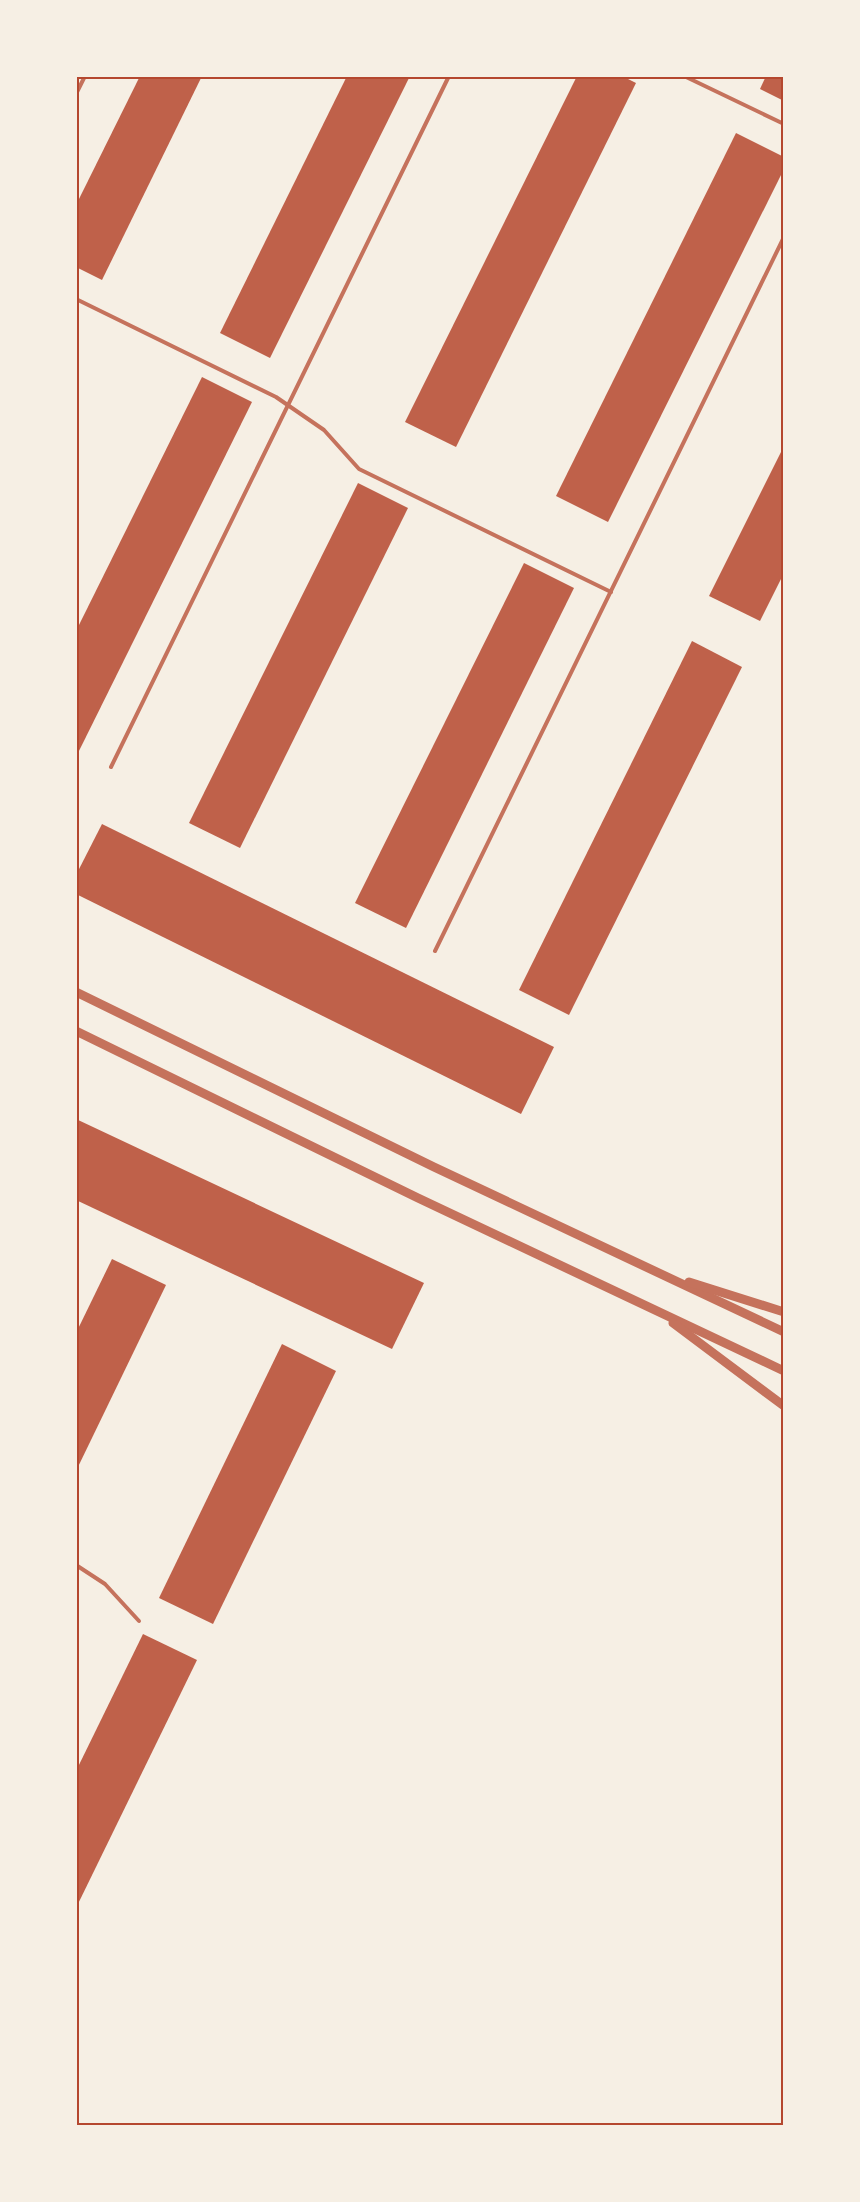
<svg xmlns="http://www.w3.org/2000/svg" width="860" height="2202" font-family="'IBM Plex Sans',sans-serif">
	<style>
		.building { fill: #bf614a }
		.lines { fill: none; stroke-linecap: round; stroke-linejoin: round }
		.service { stroke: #c5725c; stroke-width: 4 }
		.tertiary { stroke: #c5725c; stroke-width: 9 }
		.neatline { fill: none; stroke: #b5482f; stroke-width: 2 }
	</style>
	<rect width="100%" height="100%" fill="#f6efe4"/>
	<!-- building -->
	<g class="building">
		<polygon points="140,76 202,76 102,280 76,267 76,205"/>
		<polygon points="347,76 410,76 270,358 220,333"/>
		<polygon points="577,76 622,76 636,83 456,447 405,422"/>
		<polygon points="766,76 784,76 784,101 760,89"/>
		<polygon points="736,133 784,157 784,169 608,522 556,496"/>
		<polygon points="202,377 252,402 76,757 76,631"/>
		<polygon points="784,446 784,573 760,621 709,596"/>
		<polygon points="358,483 408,508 240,848 189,823"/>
		<polygon points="524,563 574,588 406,928 355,903"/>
		<polygon points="692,641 742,667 569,1015 519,990"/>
		<polygon points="102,824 554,1047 521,1114 76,894 76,875"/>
		<polygon points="76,1119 424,1283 392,1349 76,1200"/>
		<polygon points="112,1259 166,1285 76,1471 76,1333"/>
		<polygon points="282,1344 336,1371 213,1624 159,1598"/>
		<polygon points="143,1634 197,1660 76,1908 76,1771"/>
	</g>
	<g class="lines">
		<!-- service -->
		<g class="service">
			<polyline points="684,76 784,124"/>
			<polyline points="76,94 85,76"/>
			<polyline points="76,299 276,397 324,430 359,469 611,592"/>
			<polyline points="111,767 449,76"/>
			<polyline points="435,951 784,237"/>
			<polyline points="76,1565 105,1584 139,1621"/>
		</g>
		<!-- tertiary -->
		<g class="tertiary">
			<polyline points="76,992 434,1167 784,1332"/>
			<polyline points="76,1031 418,1198 784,1371"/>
			<polyline points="689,1282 784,1312"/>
			<polyline points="673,1323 784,1406"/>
		</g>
	</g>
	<!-- border -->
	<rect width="860" height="2202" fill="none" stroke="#f6efe4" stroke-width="155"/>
	<rect x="78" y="78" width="704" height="2046" class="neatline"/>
</svg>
